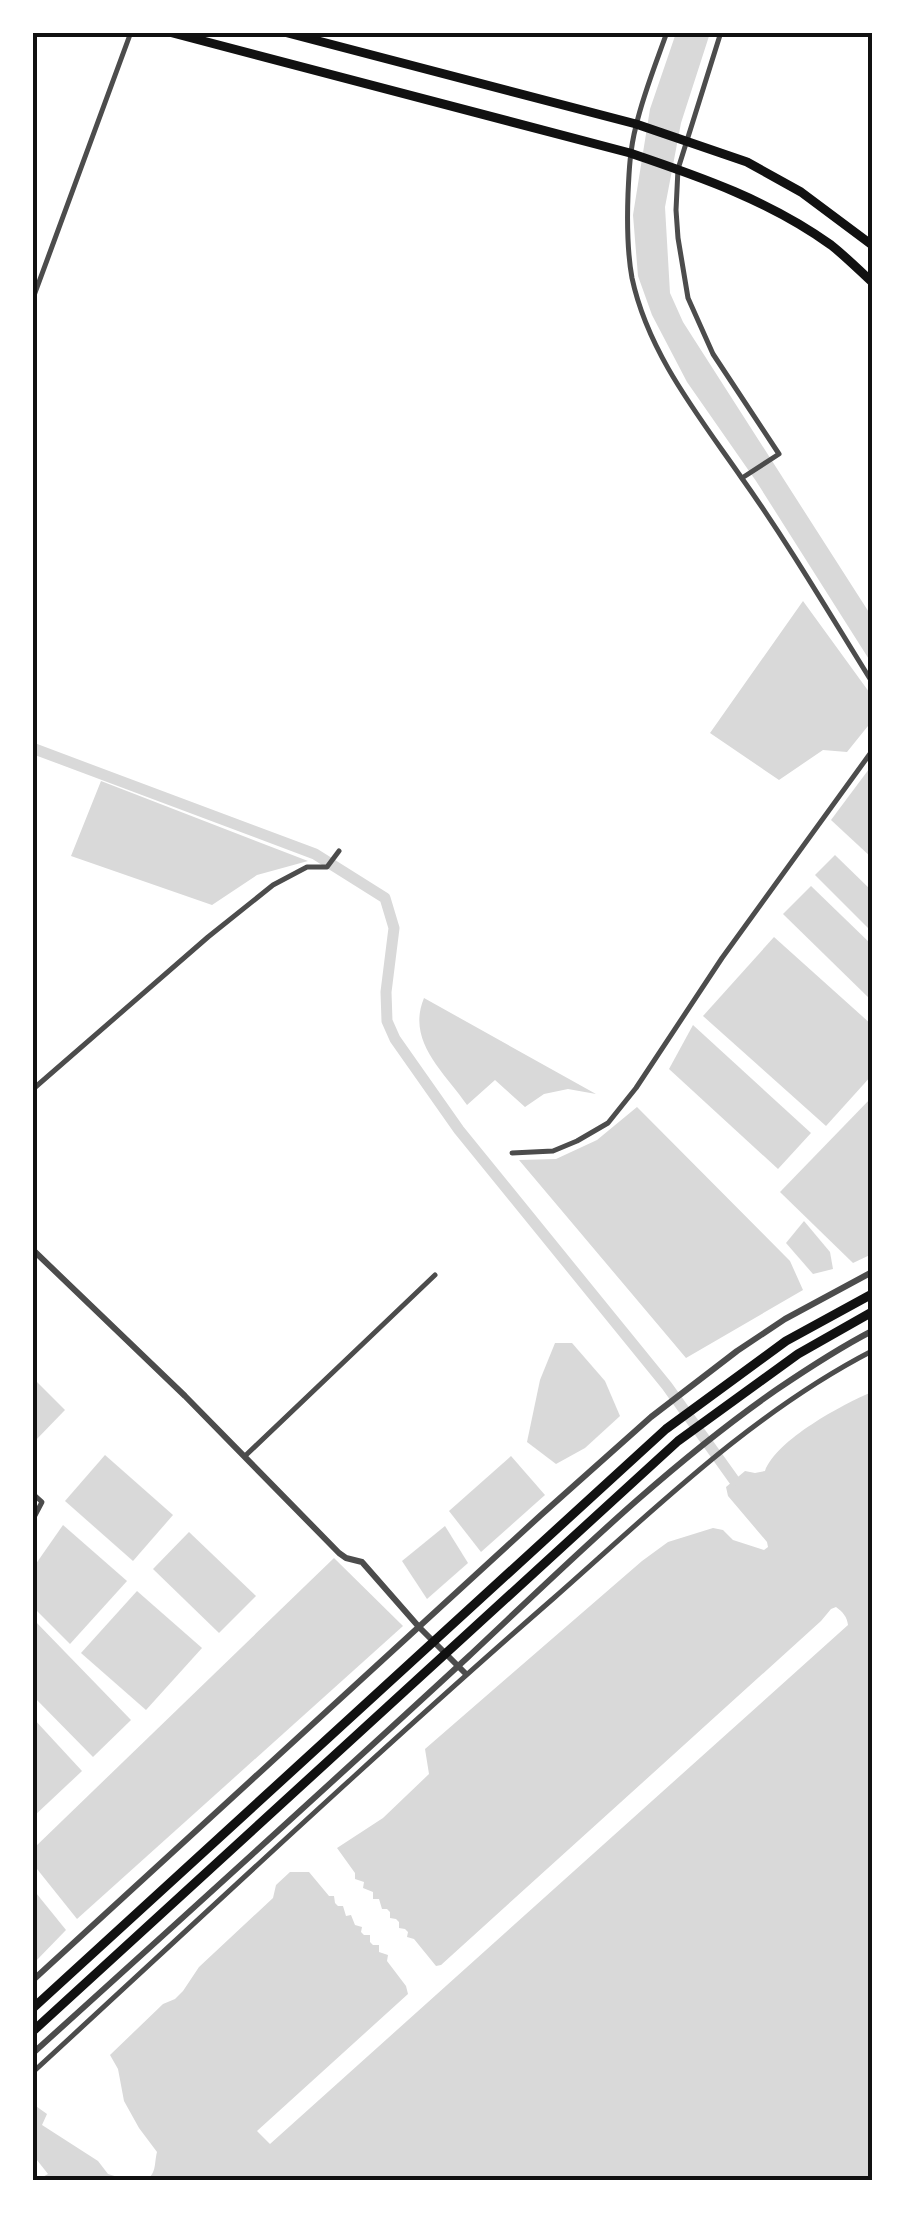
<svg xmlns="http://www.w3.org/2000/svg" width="905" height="2213" font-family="Rubik,sans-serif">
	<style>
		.water { fill: #d9d9d9 }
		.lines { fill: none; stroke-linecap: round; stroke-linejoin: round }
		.canal { stroke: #d9d9d9; stroke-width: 11 }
		.minor { stroke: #4c4c4c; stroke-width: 5 }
		.tertiary { stroke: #4c4c4c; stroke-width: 6 }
		.primary { stroke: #111; stroke-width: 9 }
		.trunk { stroke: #111; stroke-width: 9 }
		.neatline { fill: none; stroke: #111; stroke-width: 4 }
	</style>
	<rect width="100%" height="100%" fill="#fff"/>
	<!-- water -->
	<g class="water">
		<polygon points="676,33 710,33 681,123 665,207 670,293 683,322 872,617 872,664 756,481 687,382 652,315 638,276 633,215 650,109"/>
		<polygon points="803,601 872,696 872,721 847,752 823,750 779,780 710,733"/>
		<polygon points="872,765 872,858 831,820"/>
		<polygon points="101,781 308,861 257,875 212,905 71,856"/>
		<polygon points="835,855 872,891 872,932 815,875"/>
		<polygon points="811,886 872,945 872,1001 783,914"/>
		<polygon points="774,937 872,1025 872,1075 826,1126 703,1016"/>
		<path d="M 424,998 L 596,1094 L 568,1089 L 544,1094 L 525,1107 L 495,1080 L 467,1105 C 444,1072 406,1041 424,998 Z"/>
		<polygon points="693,1025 811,1133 778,1169 669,1069"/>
		<polygon points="872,1097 872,1254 853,1263 780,1192"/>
		<polygon points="637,1107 790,1261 803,1290 686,1358 519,1160 556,1159 597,1140"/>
		<polygon points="804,1221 830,1252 833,1269 813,1274 786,1243"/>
		<polygon points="555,1343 572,1343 605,1381 620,1416 585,1448 556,1464 527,1442 540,1380"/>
		<polygon points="37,1382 65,1410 33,1443 33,1387"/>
		<path d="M 872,1392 L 872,2180 L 144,2180 C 157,2176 154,2163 157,2152 L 139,2128 L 124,2101 L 118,2069 L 110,2055 L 163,2004 L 175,1999 L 183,1991 L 199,1967 L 273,1898 L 276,1885 L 290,1872 L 309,1872 L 329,1896 L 334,1896 L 335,1903 L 338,1906 L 343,1906 L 346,1916 L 351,1915 L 355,1925 L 362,1927 L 361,1932 L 364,1935 L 370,1935 L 370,1942 L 373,1945 L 379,1945 L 379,1952 L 388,1955 L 387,1961 L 406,1986 L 408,1994 L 257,2131 L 270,2144 L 848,1625 C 847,1617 843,1612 836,1607 L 831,1609 L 821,1621 L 441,1965 L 436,1966 L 414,1939 L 407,1937 L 408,1932 L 405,1929 L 399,1928 L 399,1922 L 396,1919 L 390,1918 L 390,1912 L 387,1909 L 382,1909 L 379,1899 L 373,1899 L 373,1892 L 363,1888 L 364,1882 L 355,1879 L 355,1873 L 337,1848 L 383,1818 L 429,1774 L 425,1749 L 642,1561 L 668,1542 L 713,1528 L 723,1530 L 733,1540 L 764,1550 L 768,1547 L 767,1542 L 728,1496 L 726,1487 L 745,1471 L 755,1473 L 765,1471 C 776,1440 843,1404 872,1392 Z"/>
		<polygon points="105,1455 173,1515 133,1561 65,1501"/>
		<polygon points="511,1456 545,1495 481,1552 449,1511"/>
		<polygon points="63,1525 127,1581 70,1644 33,1607 33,1568"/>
		<polygon points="445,1526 468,1563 427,1599 402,1561"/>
		<polygon points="189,1532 256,1596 219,1633 153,1569"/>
		<polygon points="334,1558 403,1626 77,1919 33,1864 33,1849"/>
		<polygon points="137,1591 202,1648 146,1710 81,1653"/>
		<polygon points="33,1619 131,1720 93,1757 33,1696"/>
		<polygon points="33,1718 82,1771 33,1817"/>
		<polygon points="32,1888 66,1930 33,1964 32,1964"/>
		<polygon points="33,2104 47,2114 42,2125 98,2161 108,2174 121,2178 136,2177 141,2180 40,2180 39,2179 48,2174 33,2155"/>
	</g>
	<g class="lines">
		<!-- canal -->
		<polyline class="canal" points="32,748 315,854 385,898 394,928 386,992 387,1021 395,1039 459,1130 667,1386 734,1480"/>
		<!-- minor -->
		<g class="minor">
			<path d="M 667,32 C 656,63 643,95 636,126 C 630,149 629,171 628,194 C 627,222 627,251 632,278 C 648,353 698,415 741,477 C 788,543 829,613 872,682"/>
			<polyline points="721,32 678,169 676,210 678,238 688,298 713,354 779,454 742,478"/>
			<polyline points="32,301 131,32"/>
			<polyline points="32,1090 208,937 273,885 307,867 327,867 339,851"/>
			<polyline points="512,1153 553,1151 577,1141 608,1123 636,1088 722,958 872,751"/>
			<polyline points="245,1456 435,1275"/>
			<polyline points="32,1493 42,1502 32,1521"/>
			<path d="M 32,2073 C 206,1913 377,1752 555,1597 C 656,1508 752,1413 872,1351"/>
		</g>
		<!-- tertiary -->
		<g class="tertiary">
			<polyline points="32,1249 185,1396 339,1553 346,1558 362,1562 419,1627 466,1674"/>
			<polyline points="32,1981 541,1515 651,1417 737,1351 785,1319 872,1272"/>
			<path d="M 32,2054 C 178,1922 324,1790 468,1657 C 567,1564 664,1468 776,1390 C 807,1369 839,1348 872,1331"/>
		</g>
		<!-- primary -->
		<g class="primary">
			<path d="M 169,32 L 630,153 C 701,177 770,201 831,245 C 845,256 859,270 872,282"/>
			<polyline points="284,32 636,124 747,162 801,192 872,245"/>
		</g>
		<!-- trunk -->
		<g class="trunk">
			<polyline points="32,2009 666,1429 786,1341 872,1294"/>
			<polyline points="32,2032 678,1441 798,1354 872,1312"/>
		</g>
	</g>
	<!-- border -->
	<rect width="905" height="2213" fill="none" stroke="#ffffff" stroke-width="70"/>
	<rect x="35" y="35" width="835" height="2143" class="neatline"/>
</svg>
